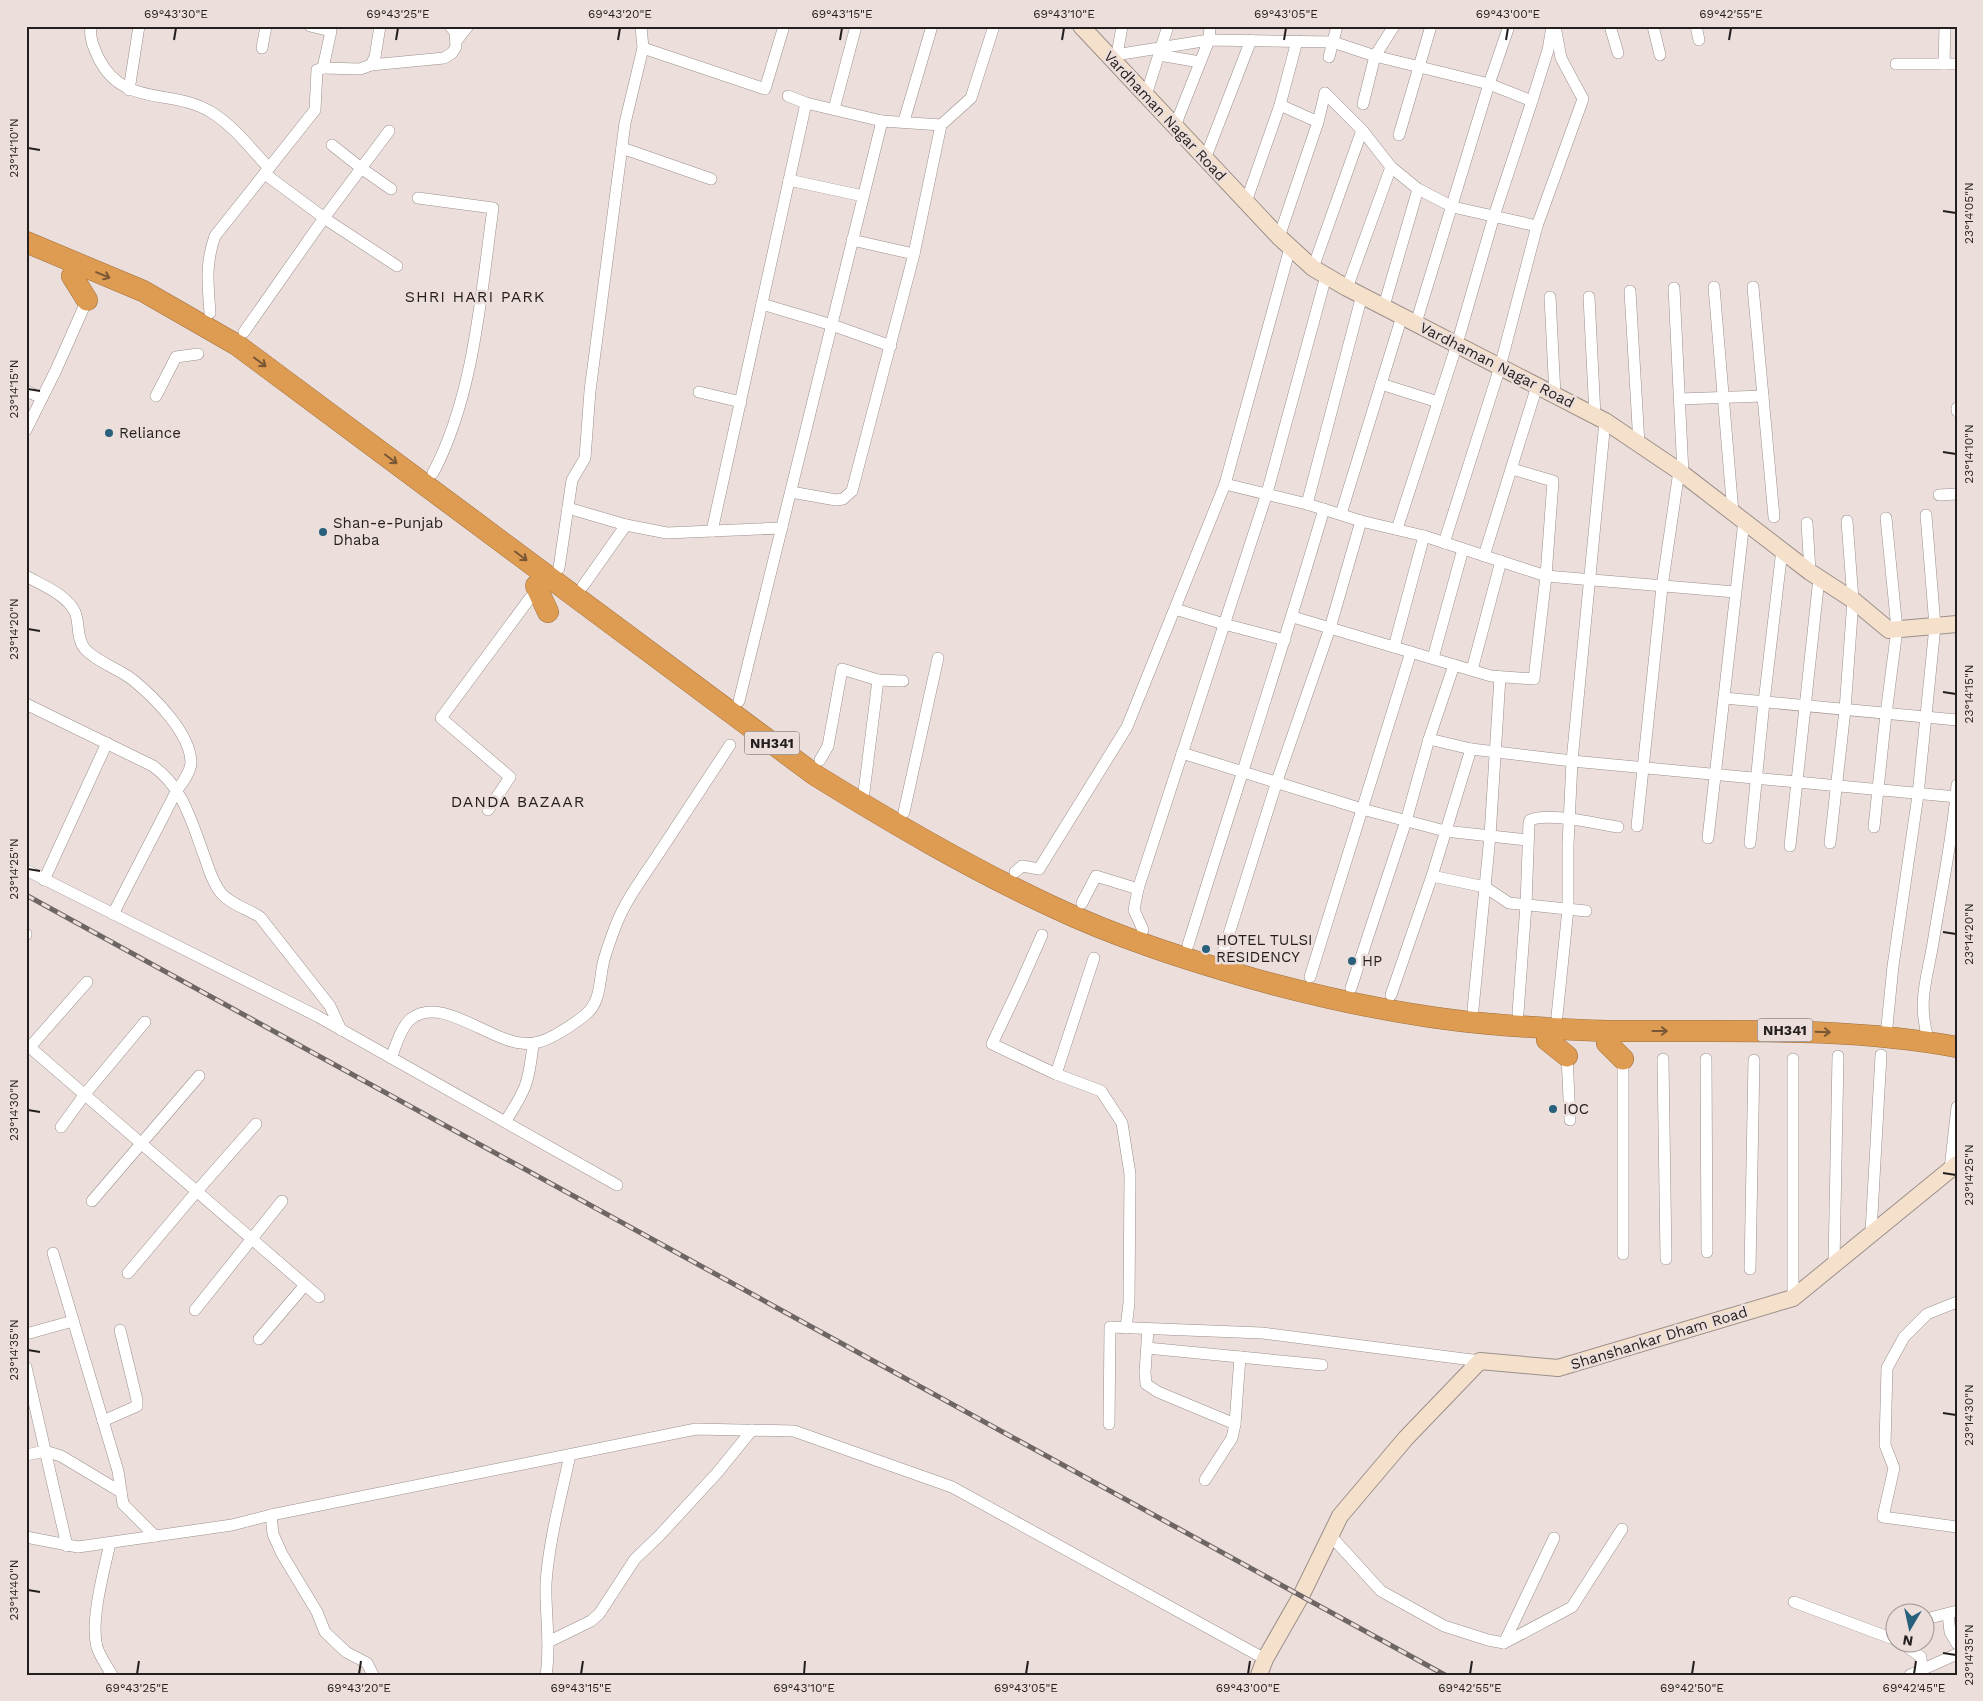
<svg xmlns="http://www.w3.org/2000/svg" width="1983" height="1701" font-family="'Work Sans',sans-serif">
	<style>
		.lines { fill: none; stroke-linecap: round; stroke-linejoin: round }
		.street-casing { stroke: #9b8f8c; stroke-width: 12 }
		.secondary-casing { stroke: #9b8f8c; stroke-width: 18 }
		.highway-casing { stroke: #9d7040; stroke-width: 22 }
		.street { stroke: #fff; stroke-width: 11 }
		.secondary { stroke: #f5e1cb; stroke-width: 16 }
		.highway { stroke: #de9b52; stroke-width: 21 }
		.rail-casing { stroke: #6e6664; stroke-width: 5 }
		.rail { stroke: #ecdfdb; stroke-width: 3; stroke-dasharray: 9; stroke-linecap: butt }
		.oneway { stroke: #785735 }
		.ticks { fill: none; stroke: #241f1e; stroke-width: 2 }
		.poi-dot { fill: #285f7a; stroke: #ecdfdb; stroke-width: 2 }
		.labels { text-anchor: middle; stroke-width: 5; stroke-linejoin: round; paint-order: stroke }
		.shield { fill: #ecdfdb; stroke: #605957; stroke-width: 1 }
		.shield-label { font-size: 14px; font-weight: bold; fill: #241f1e }
		.street-label { font-size: 15px; fill: #241f1e; stroke: #ecdfdb }
		.poi-label { font-size: 15px; fill: #241f1e; stroke: #ecdfdb; text-anchor: start }
		.neighbourhood-label { font-size: 16px; letter-spacing: 1px; fill: #241f1e; stroke: #ecdfdb }
		.neatline { fill: none; stroke: #241f1e; stroke-width: 2 }
		.ticks-label { font-size: 12px; text-anchor: middle; fill: #241f1e }
	</style>
	<rect width="100%" height="100%" fill="#ecdfdb"/>
	<g class="lines">
		<!-- street casing -->
		<g class="street-casing">
			<g id="street">
				<path d="M 91,26 C 89,38 94,48 99,59 C 124,108 172,88 211,112 C 234,126 251,149 269,168"/>
				<polyline points="1610,26 1618,53"/>
				<polyline points="1653,26 1660,55"/>
				<polyline points="1696,26 1699,40"/>
				<polyline points="457,40 468,26"/>
				<polyline points="262,48 266,26"/>
				<polyline points="643,48 765,89 784,26"/>
				<polyline points="1117,55 1122,26"/>
				<polyline points="1159,55 1200,62"/>
				<polyline points="1109,56 1209,40 1333,42 1375,56 1489,84 1532,101"/>
				<polyline points="1329,57 1337,26"/>
				<polyline points="1896,64 1957,64"/>
				<polyline points="1944,64 1945,26"/>
				<polyline points="371,65 444,58 452,53 456,47 455,32 450,26"/>
				<polyline points="323,68 360,69 371,65 375,57 380,26"/>
				<polyline points="129,90 139,26"/>
				<polyline points="1325,93 1362,130 1391,167 1418,189 1453,207 1537,226"/>
				<polyline points="1146,95 1168,26"/>
				<polyline points="788,96 806,103 882,121 941,125"/>
				<polyline points="1363,104 1375,56 1394,26"/>
				<polyline points="1280,105 1318,122"/>
				<polyline points="834,109 856,26"/>
				<polyline points="904,121 932,26"/>
				<polyline points="1175,126 1209,40 1210,26"/>
				<polyline points="1399,135 1431,26"/>
				<polyline points="332,145 361,168 391,189"/>
				<polyline points="622,148 711,179"/>
				<polyline points="1205,159 1251,40"/>
				<polyline points="265,174 327,220 397,266"/>
				<polyline points="789,180 863,196"/>
				<path d="M 418,198 L 493,208 C 481,294 474,396 433,473"/>
				<polyline points="1246,202 1280,105 1297,41"/>
				<polyline points="1279,237 1318,122 1325,93"/>
				<polyline points="852,240 914,254"/>
				<polyline points="1313,268 1362,130"/>
				<polyline points="1714,287 1733,513"/>
				<polyline points="1753,287 1774,517"/>
				<polyline points="1347,288 1391,167"/>
				<polyline points="1674,288 1683,474"/>
				<polyline points="1630,291 1639,444"/>
				<polyline points="1550,297 1555,395"/>
				<polyline points="1589,297 1595,416"/>
				<polyline points="762,304 832,325 891,346"/>
				<polyline points="1384,306 1418,189"/>
				<path d="M 210,313 C 208,285 205,264 215,236 L 315,110 L 317,70 L 323,68 L 331,31 L 310,26"/>
				<polyline points="1416,323 1489,84 1509,26"/>
				<polyline points="244,332 324,218 389,131"/>
				<polyline points="1381,384 1438,402"/>
				<polyline points="26,391 42,398"/>
				<polyline points="699,392 741,402"/>
				<polyline points="156,396 176,357 198,354"/>
				<polyline points="1680,399 1763,396"/>
				<polyline points="1957,408 1957,411"/>
				<polyline points="26,430 56,370 87,300"/>
				<polyline points="1225,484 1307,504 1361,521 1424,536 1546,576 1735,592"/>
				<polyline points="791,492 836,500 843,499 852,491 914,254 941,125 971,98 994,26"/>
				<polyline points="1939,495 1957,494"/>
				<polyline points="1307,504 1362,295"/>
				<polyline points="568,508 626,525 667,533 782,528"/>
				<polyline points="1341,514 1402,316"/>
				<polyline points="1807,523 1810,572"/>
				<polyline points="1397,529 1457,344 1494,216 1532,101 1548,50 1552,27"/>
				<polyline points="712,531 806,103"/>
				<polyline points="1444,543 1500,367 1537,226 1583,99 1561,58 1555,26"/>
				<polyline points="1484,556 1537,386"/>
				<polyline points="559,568 572,480 585,458 590,391 625,123 643,48 641,26"/>
				<path d="M 26,576 C 42,585 67,595 75,612 C 80,624 76,639 85,649 C 98,663 118,668 133,680 C 155,698 191,734 191,763 C 190,773 183,782 177,790 L 113,914"/>
				<polyline points="583,586 626,525"/>
				<polyline points="1175,609 1224,624 1285,640"/>
				<polyline points="1293,617 1491,676 1534,679 1546,576 1553,481 1512,469"/>
				<polyline points="1394,647 1424,536"/>
				<polyline points="1433,658 1463,549"/>
				<polyline points="1472,670 1501,561"/>
				<polyline points="1724,698 1957,720"/>
				<polyline points="739,701 882,121"/>
				<path d="M 26,704 L 153,766 C 184,788 192,824 205,858 C 209,870 213,883 221,893 C 230,904 248,909 260,917 L 330,1006 L 341,1030"/>
				<polyline points="1429,739 1471,749 1572,761 1957,797"/>
				<polyline points="1182,753 1362,809 1445,831 1527,840"/>
				<polyline points="820,760 828,746 842,669 878,680 903,681"/>
				<polyline points="864,792 878,680"/>
				<polyline points="488,810 510,777 441,718 530,598"/>
				<polyline points="904,812 938,658"/>
				<polyline points="1637,826 1662,587 1679,471"/>
				<polyline points="1874,827 1886,714 1897,629 1886,518"/>
				<polyline points="1708,838 1744,521"/>
				<polyline points="1750,843 1764,702 1782,550"/>
				<polyline points="1830,843 1845,710 1853,600 1847,521"/>
				<polyline points="1790,846 1819,578"/>
				<polyline points="26,870 317,1016 617,1185"/>
				<polyline points="1015,872 1022,866 1039,869 1127,727 1225,484 1290,248"/>
				<polyline points="1432,876 1485,887 1509,903 1586,911"/>
				<polyline points="44,880 107,743"/>
				<polyline points="1082,903 1096,876 1138,889"/>
				<polyline points="1143,930 1134,910 1138,889 1267,493 1326,276"/>
				<polyline points="26,934 26,935"/>
				<polyline points="1042,935 1019,987 992,1044 1056,1074 1101,1091 1122,1123 1130,1174 1129,1303 1126,1328"/>
				<path d="M 1188,945 C 1233,800 1281,655 1324,509"/>
				<polyline points="1222,956 1277,781 1330,628 1361,521"/>
				<polyline points="1310,977 1411,652"/>
				<polyline points="1351,988 1406,821 1429,739 1454,665"/>
				<polyline points="1391,995 1432,876 1471,749"/>
				<polyline points="1473,1009 1490,836 1500,677"/>
				<path d="M 1518,1013 L 1526,905 L 1529,823 L 1530,820 C 1550,812 1597,824 1618,827"/>
				<polyline points="1557,1016 1568,909 1568,845 1572,761 1605,421"/>
				<polyline points="1886,1036 1893,966 1918,795 1935,626 1926,515"/>
				<path d="M 1929,1042 C 1916,1001 1928,977 1934,937 C 1942,887 1953,836 1957,785"/>
				<polyline points="26,1044 319,1297"/>
				<polyline points="30,1047 87,982"/>
				<polyline points="1567,1056 1570,1120"/>
				<path d="M 391,1058 C 396,1046 401,1026 412,1018 C 446,994 497,1050 534,1043 C 549,1041 572,1025 584,1016 C 601,1003 599,983 603,964 C 606,951 611,938 616,925 C 626,899 644,876 659,853 C 683,817 706,781 730,745"/>
				<polyline points="1623,1059 1623,1254"/>
				<polyline points="1663,1059 1666,1259"/>
				<polyline points="1706,1059 1707,1252"/>
				<polyline points="1056,1074 1094,958"/>
				<path d="M 505,1122 C 526,1090 529,1082 533,1044"/>
				<polyline points="61,1127 85,1094 145,1022"/>
				<polyline points="1950,1169 1957,1107"/>
				<polyline points="92,1201 199,1076"/>
				<polyline points="1871,1232 1881,1055"/>
				<polyline points="53,1253 118,1471 123,1504 155,1536"/>
				<polyline points="1834,1264 1838,1056"/>
				<polyline points="1750,1269 1754,1060"/>
				<polyline points="128,1273 197,1191 256,1124"/>
				<polyline points="1793,1298 1793,1059"/>
				<polyline points="1957,1302 1927,1314 1904,1337 1887,1368 1885,1445 1894,1468 1883,1517 1957,1527"/>
				<polyline points="195,1310 282,1201"/>
				<polyline points="1148,1329 1145,1372 1146,1384 1158,1392 1235,1424"/>
				<polyline points="26,1334 73,1321"/>
				<polyline points="259,1339 305,1285"/>
				<polyline points="1147,1348 1322,1365"/>
				<polyline points="26,1367 67,1546"/>
				<polyline points="103,1421 137,1406 137,1400 120,1330"/>
				<polyline points="1109,1424 1110,1327 1262,1333 1480,1361"/>
				<polyline points="26,1455 45,1451 61,1456 121,1492"/>
				<polyline points="1205,1480 1232,1438 1235,1424 1240,1357"/>
				<polyline points="271,1515 273,1534 282,1554 317,1612 325,1632 346,1652 367,1663 373,1675"/>
				<polyline points="1330,1535 1381,1591 1444,1626 1488,1640 1504,1643 1572,1607 1622,1529"/>
				<polyline points="26,1537 78,1547 232,1525 271,1515 696,1429 794,1431 952,1487 1265,1659"/>
				<path d="M 110,1543 C 104,1571 90,1620 97,1647 C 100,1657 107,1666 112,1675"/>
				<polyline points="1794,1602 1896,1640"/>
				<polyline points="1948,1614 1950,1632 1957,1644"/>
				<polyline points="1926,1619 1957,1611"/>
				<polyline points="548,1642 591,1621 599,1614 635,1559 659,1536 717,1473 752,1430"/>
				<polyline points="1504,1643 1554,1538"/>
				<polyline points="1903,1644 1921,1657 1922,1674"/>
				<path d="M 546,1675 C 551,1645 545,1613 546,1583 C 549,1540 561,1497 570,1455"/>
				<polyline points="1910,1675 1957,1654"/>
			</g>
		</g>
		<!-- secondary casing -->
		<g class="secondary-casing">
			<g id="secondary">
				<polyline points="1081,26 1279,237 1313,268 1347,288 1605,421 1679,471 1810,572 1853,600 1889,630 1957,624"/>
				<polyline points="1259,1675 1265,1659 1301,1596 1340,1516 1406,1438 1480,1361 1558,1368 1793,1298 1957,1164"/>
			</g>
		</g>
		<!-- highway casing -->
		<g class="highway-casing">
			<g id="highway">
				<path d="M 26,242 L 143,291 L 237,345 L 815,775 C 891,822 969,868 1051,906 C 1116,937 1185,959 1254,979 C 1331,1000 1410,1017 1490,1024 C 1531,1027 1574,1031 1616,1031 C 1730,1032 1844,1026 1957,1047"/>
				<polyline points="72,276 87,300"/>
				<polyline points="536,586 548,612"/>
				<polyline points="1547,1040 1567,1056"/>
				<polyline points="1607,1043 1623,1059"/>
			</g>
		</g>
		<!-- street -->
		<use href="#street" class="street"/>
		<!-- secondary -->
		<use href="#secondary" class="secondary"/>
		<!-- highway -->
		<use href="#highway" class="highway"/>
		<!-- rail casing -->
		<g class="rail-casing">
			<polyline id="rail" points="26,895 1445,1675"/>
		</g>
		<!-- rail -->
		<use href="#rail" class="rail"/>
	</g>
	<!-- one-way arrows -->
	<defs><path id="oneway-shaft" d="M-6 0H5M1.5-3L5.5 0L1.5 3" fill="none" stroke-width="1.6" stroke-linecap="round" stroke-linejoin="round" transform="scale(1.25)"/></defs>
	<g class="oneway">
		<use href="#oneway-shaft" transform="translate(103 275) rotate(23)"/>
		<use href="#oneway-shaft" transform="translate(260 362) rotate(37)"/>
		<use href="#oneway-shaft" transform="translate(391 459) rotate(37)"/>
		<use href="#oneway-shaft" transform="translate(521 556) rotate(37)"/>
		<use href="#oneway-shaft" transform="translate(1660 1031)"/>
		<use href="#oneway-shaft" transform="translate(1823 1032) rotate(2)"/>
	</g>
	<!-- ticks -->
	<path class="ticks" d="M 174,40 L 176,28M 396,40 L 398,28M 618,40 L 620,28M 840,40 L 842,28M 1062,40 L 1064,28M 1284,40 L 1286,28M 1506,40 L 1508,28M 1729,40 L 1731,28M 28,148 L 40,150M 1943,211 L 1956,213M 28,389 L 40,391M 1943,452 L 1956,454M 28,629 L 40,631M 1943,692 L 1956,694M 28,869 L 40,871M 1943,932 L 1956,934M 28,1110 L 40,1112M 1943,1173 L 1956,1175M 28,1350 L 40,1352M 1943,1413 L 1956,1415M 28,1590 L 40,1592M 1943,1653 L 1956,1655M 137,1674 L 139,1661M 359,1674 L 361,1661M 581,1674 L 583,1661M 804,1674 L 805,1661M 1026,1674 L 1028,1661M 1248,1674 L 1250,1661M 1470,1674 L 1472,1661M 1692,1674 L 1694,1661M 1914,1674 L 1916,1661"/>
	<!-- markers -->
	<g class="poi-dot">
		<circle cx="109" cy="433" r="5"/>
		<circle cx="323" cy="532" r="5"/>
		<circle cx="1206" cy="949" r="5"/>
		<circle cx="1352" cy="961" r="5"/>
		<circle cx="1553" cy="1109" r="5"/>
	</g>
	<g class="labels">
		<!-- shield labels -->
		<g class="shield">
			<rect x="744.5" y="731.5" width="55" height="23" rx="4"/>
			<rect x="1757.5" y="1018.5" width="55" height="23" rx="4"/>
		</g>
		<g class="shield-label">
			<text x="772" y="748">NH341</text>
			<text x="1785" y="1035">NH341</text>
		</g>
		<!-- street labels -->
		<g class="street-label">
			<text transform="translate(1165 116) rotate(47)" y="5">Vardhaman Nagar Road</text>
			<text transform="translate(1497 365) rotate(27)" y="5">Vardhaman Nagar Road</text>
			<text transform="translate(1659 1338) rotate(-17)" y="5">Shanshankar Dham Road</text>
		</g>
		<!-- poi labels -->
		<g class="poi-label">
			<text x="119" y="438">Reliance</text>
			<text x="333" y="528">Shan-e-Punjab<tspan x="333" dy="17">Dhaba</tspan></text>
			<text x="1216" y="945">HOTEL TULSI<tspan x="1216" dy="17">RESIDENCY</tspan></text>
			<text x="1362" y="966">HP</text>
			<text x="1563" y="1114">IOC</text>
		</g>
		<!-- neighbourhood labels -->
		<g class="neighbourhood-label">
			<text x="475" y="302">SHRI HARI PARK</text>
			<text x="518" y="807">DANDA BAZAAR</text>
		</g>
	</g>
	<!-- border -->
	<rect width="1983" height="1701" fill="none" stroke="#ecdfdb" stroke-width="55"/>
	<!-- north arrow -->
	<g transform="translate(1910 1628) rotate(189)"><circle r="24" fill="#ecdfdb" stroke="#9c928f"/>
	<path d="M0-4L9 19L0 12L-9 19Z" fill="#285f7a"/>
	<text y="-8" font-size="14" font-weight="bold" text-anchor="middle" fill="#241f1e">N</text>
	</g>
	<rect x="28" y="28" width="1928" height="1646" class="neatline"/>
	<g class="ticks-label">
		<text x="176" y="18">69°43'30"E</text>
		<text x="398" y="18">69°43'25"E</text>
		<text x="620" y="18">69°43'20"E</text>
		<text x="842" y="18">69°43'15"E</text>
		<text x="1064" y="18">69°43'10"E</text>
		<text x="1286" y="18">69°43'05"E</text>
		<text x="1508" y="18">69°43'00"E</text>
		<text x="1731" y="18">69°42'55"E</text>
		<text transform="translate(14 148) rotate(-90)" y="4">23°14'10"N</text>
		<text transform="translate(1969 213) rotate(-90)" y="4">23°14'05"N</text>
		<text transform="translate(14 389) rotate(-90)" y="4">23°14'15"N</text>
		<text transform="translate(1969 454) rotate(-90)" y="4">23°14'10"N</text>
		<text transform="translate(14 629) rotate(-90)" y="4">23°14'20"N</text>
		<text transform="translate(1969 694) rotate(-90)" y="4">23°14'15"N</text>
		<text transform="translate(14 869) rotate(-90)" y="4">23°14'25"N</text>
		<text transform="translate(1969 934) rotate(-90)" y="4">23°14'20"N</text>
		<text transform="translate(14 1110) rotate(-90)" y="4">23°14'30"N</text>
		<text transform="translate(1969 1175) rotate(-90)" y="4">23°14'25"N</text>
		<text transform="translate(14 1350) rotate(-90)" y="4">23°14'35"N</text>
		<text transform="translate(1969 1415) rotate(-90)" y="4">23°14'30"N</text>
		<text transform="translate(14 1590) rotate(-90)" y="4">23°14'40"N</text>
		<text transform="translate(1969 1655) rotate(-90)" y="4">23°14'35"N</text>
		<text x="137" y="1692">69°43'25"E</text>
		<text x="359" y="1692">69°43'20"E</text>
		<text x="581" y="1692">69°43'15"E</text>
		<text x="804" y="1692">69°43'10"E</text>
		<text x="1026" y="1692">69°43'05"E</text>
		<text x="1248" y="1692">69°43'00"E</text>
		<text x="1470" y="1692">69°42'55"E</text>
		<text x="1692" y="1692">69°42'50"E</text>
		<text x="1914" y="1692">69°42'45"E</text>
	</g>
</svg>
